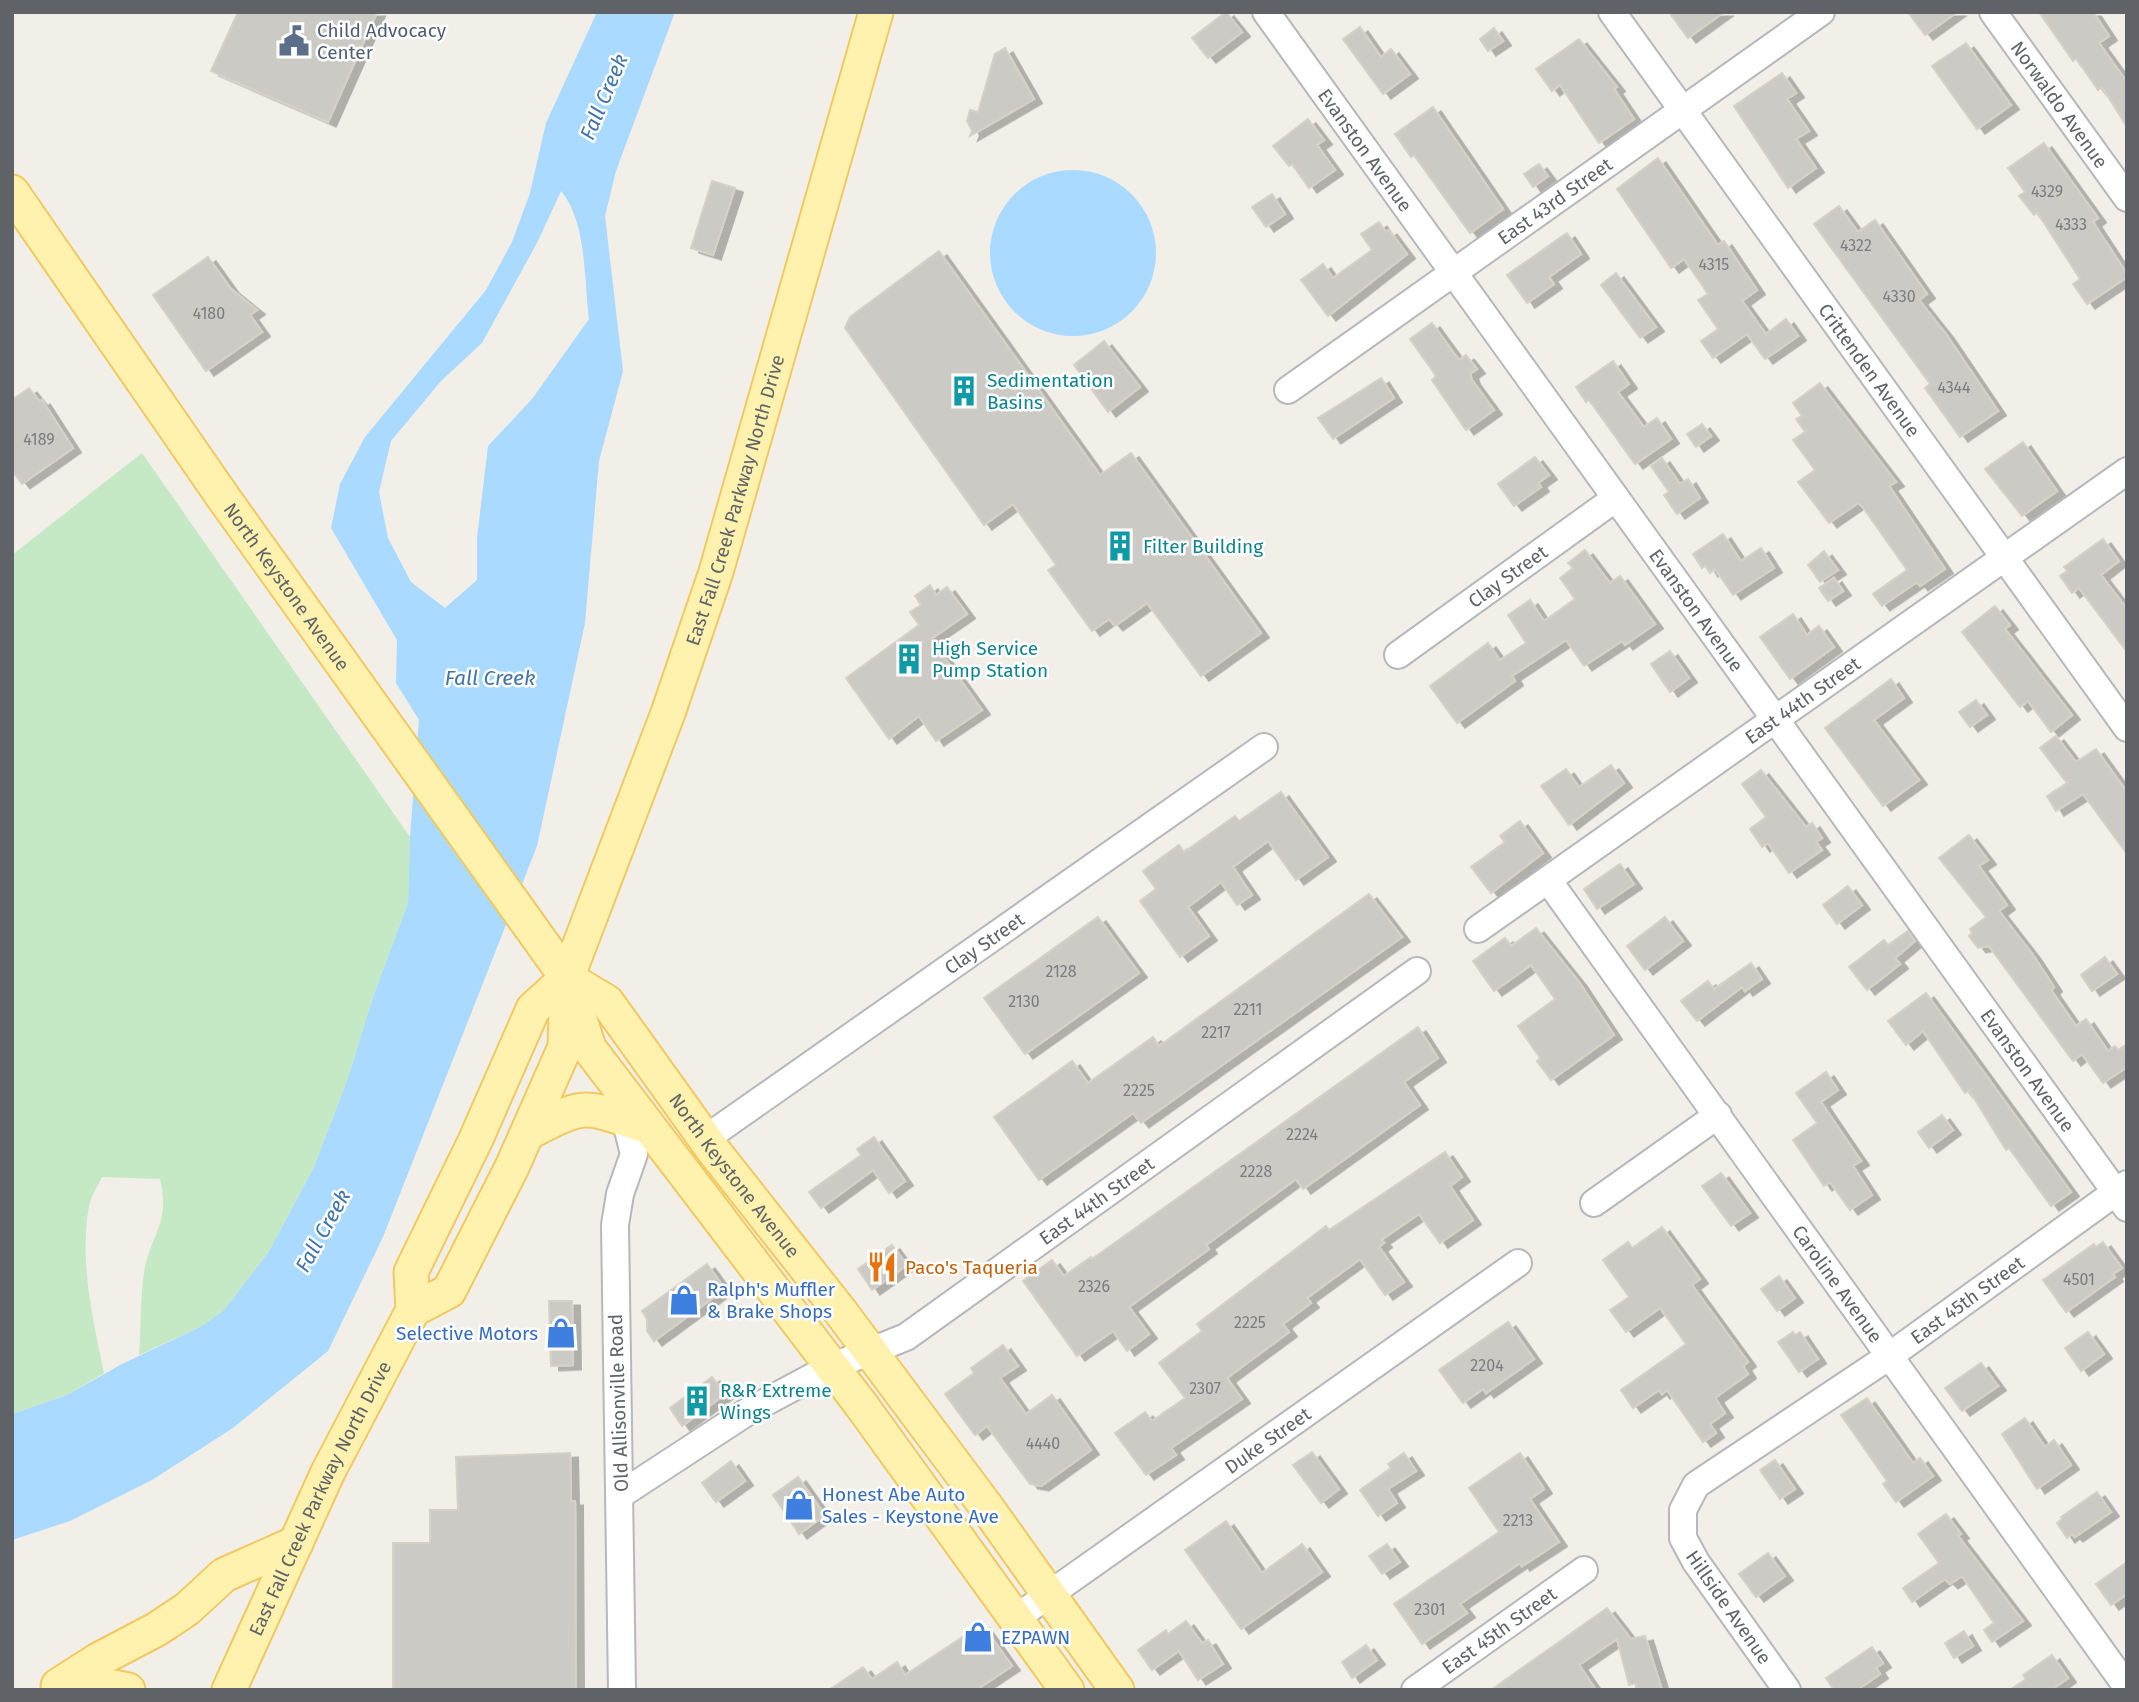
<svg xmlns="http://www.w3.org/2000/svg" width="2139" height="1702" font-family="'Fira Sans',sans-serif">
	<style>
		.green { fill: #c5e8c5 }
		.water { fill: #aadaff; fill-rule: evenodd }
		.building { fill: #cccac5; stroke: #d6d1c6; stroke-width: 2; filter: url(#shadow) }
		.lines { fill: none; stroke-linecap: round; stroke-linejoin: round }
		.minor-casing { stroke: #b5b8bc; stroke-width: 30 }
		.major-casing { stroke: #f2c960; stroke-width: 37 }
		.minor { stroke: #fff; stroke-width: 26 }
		.major { stroke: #fff2af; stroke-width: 33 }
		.labels { text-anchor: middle; stroke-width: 5; stroke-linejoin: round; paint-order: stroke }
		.number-label { font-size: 16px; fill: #7a7d7f }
		.service-label { font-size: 19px; fill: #4e5e75; stroke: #fff; text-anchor: start }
		.street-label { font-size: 19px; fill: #5f6368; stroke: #fff }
		.culture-label { font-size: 19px; fill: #0d838f; stroke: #fff; text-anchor: start }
		.food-label { font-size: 19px; fill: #c56008; stroke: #fff; text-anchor: start }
		.shop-label { font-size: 19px; fill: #366cbe; stroke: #fff; text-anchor: start }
		.water-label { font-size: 21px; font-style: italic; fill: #4174aa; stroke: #fff }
	</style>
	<defs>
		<filter id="shadow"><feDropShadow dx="8" dy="4.5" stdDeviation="0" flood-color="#0004"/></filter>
	</defs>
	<rect width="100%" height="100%" fill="#f1efe8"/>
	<!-- green -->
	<path class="green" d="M 142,453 L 410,837 L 408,903 L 373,997 L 347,1081 L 313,1169 L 268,1253 L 224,1310 L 202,1326 L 139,1355 C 141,1328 140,1300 144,1273 C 150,1235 171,1224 160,1179 L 102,1177 C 98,1186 91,1196 89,1206 C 79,1261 93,1320 104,1373 L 67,1395 L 12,1414 L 12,555 Z"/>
	<!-- water -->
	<g class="water">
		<path d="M 597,12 L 675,12 L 616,171 L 605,216 L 623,371 L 599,461 L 585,623 L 537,846 L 383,1237 L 328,1351 L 233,1428 L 152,1480 L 70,1521 L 12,1540 L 12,1414 L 67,1395 L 122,1364 L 202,1326 L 224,1310 L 268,1253 L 313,1169 L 347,1081 L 373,997 L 408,903 L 410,837 L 419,720 L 396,683 L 397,640 L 331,528 L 340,484 L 365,437 L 486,290 L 512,242 L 530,193 L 546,123 ZM 561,191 C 587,222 584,280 589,319 L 532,399 L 488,446 L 477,538 L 477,580 L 445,608 L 411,582 L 388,538 L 379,492 L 391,441 L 441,381 L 482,343 L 538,241 Z"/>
		<circle cx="1073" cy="253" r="83"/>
	</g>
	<!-- building -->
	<g class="building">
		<polygon points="238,12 377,12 328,122 211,71"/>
		<polygon points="1226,12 1242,32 1208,58 1192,38"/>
		<polygon points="1669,12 1724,12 1688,38"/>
		<polygon points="1908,12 1957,12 1925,35"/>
		<polygon points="2039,12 2093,12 2109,36 2099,43 2127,82 2127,127 2102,87 2098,90 2076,58 2073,61"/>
		<polygon points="1360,27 1381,57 1391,49 1410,74 1383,94 1343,39"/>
		<polygon points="1494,28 1503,41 1488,51 1480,39"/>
		<polygon points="1579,39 1617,87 1614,89 1634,119 1599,143 1560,85 1552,91 1536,69"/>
		<polygon points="1966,43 2011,105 1977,129 1932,66"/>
		<polygon points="1005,48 1034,99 970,136 972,131 967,121 970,110 978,112 995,54"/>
		<polygon points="1782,73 1796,93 1787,99 1809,131 1796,139 1816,168 1788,188 1734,106"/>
		<polygon points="1433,107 1503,209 1470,233 1414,155 1411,157 1395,134"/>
		<polygon points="1308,119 1324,140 1317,145 1335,170 1309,188 1292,164 1289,166 1273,146"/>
		<polygon points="2044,143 2098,218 2093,222 2127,274 2127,277 2087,304 2073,284 2080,279 2037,212 2034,215 2019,196 2025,192 2008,168"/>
		<polygon points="1658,158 1718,245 1724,241 1757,290 1742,301 1766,334 1786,319 1798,336 1765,359 1747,334 1713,358 1701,341 1718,329 1698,300 1708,294 1684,259 1671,268 1617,189"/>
		<polygon points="1539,164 1548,176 1533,187 1524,174"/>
		<polygon points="712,181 735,188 713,255 691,248"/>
		<polygon points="1272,194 1285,214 1266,227 1252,207"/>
		<polygon points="1839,206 1858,232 1875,220 1927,294 1919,300 1946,334 1998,411 1960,437 1925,388 1930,384 1814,224"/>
		<polygon points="1379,222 1386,232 1389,230 1407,254 1328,316 1301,280 1323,264 1333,278 1372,250 1361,234"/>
		<polygon points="1567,233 1581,254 1549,277 1554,284 1527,303 1507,275"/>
		<polygon points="939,251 1100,475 1131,453 1261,633 1201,676 1147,603 1115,626 1109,619 1092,631 1048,570 1056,565 1013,504 984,525 845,328 850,317"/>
		<polygon points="208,257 231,289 257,310 250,315 262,332 206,371 153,295"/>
		<polygon points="1616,273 1656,327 1640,338 1601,285"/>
		<polygon points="1432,323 1459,360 1466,355 1477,369 1470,374 1472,380 1494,410 1466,430 1432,380 1436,376 1410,339"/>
		<polygon points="1104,341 1140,387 1108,412 1074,365"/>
		<polygon points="1613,361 1629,384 1618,392 1644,427 1657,418 1671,439 1635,464 1589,400 1586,402 1576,387"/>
		<polygon points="1381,378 1394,398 1333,439 1318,418"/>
		<polygon points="1820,383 1896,482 1889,486 1945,569 1920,586 1917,582 1882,606 1873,594 1907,570 1862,506 1858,503 1829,523 1798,482 1815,470 1793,440 1805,432 1796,419 1802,416 1793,403"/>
		<polygon points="29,388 40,402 42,400 73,448 22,484 12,471 12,400"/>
		<polygon points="1702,424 1711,436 1696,447 1687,434"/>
		<polygon points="2023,442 2057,491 2022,516 1985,469"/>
		<polygon points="1535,457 1549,475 1538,483 1541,487 1514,506 1498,484"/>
		<polygon points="1662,458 1680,484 1688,479 1700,498 1677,514 1664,495 1669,492 1651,466"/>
		<polygon points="1723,534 1741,561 1761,548 1774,568 1733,595 1715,569 1710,572 1706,565 1702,568 1693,554"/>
		<polygon points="2103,539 2119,561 2101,575 2127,609 2127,652 2079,588 2072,593 2060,576 2067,571 2064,567"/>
		<polygon points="1585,550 1610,583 1620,576 1655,624 1625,645 1622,641 1584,666 1566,640 1512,676 1515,681 1457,723 1430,686 1488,643 1500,660 1526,643 1508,615 1530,600 1544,621 1575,599 1560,578 1573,568 1568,563"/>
		<polygon points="1824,551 1838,570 1820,582 1808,565"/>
		<polygon points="1834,578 1843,591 1828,601 1819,588"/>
		<polygon points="930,585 936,595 947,587 967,614 931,639 982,710 936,741 919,716 889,739 846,678 919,625 910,612 921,605 915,596"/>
		<polygon points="1995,606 2010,625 2005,629 2072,715 2051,732 2028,701 2020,707 1962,632"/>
		<polygon points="1793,614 1807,635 1819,626 1834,647 1790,679 1760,637"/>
		<polygon points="1670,651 1689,678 1670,692 1651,664"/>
		<polygon points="1891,679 1904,698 1874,720 1919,780 1883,806 1825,728"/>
		<polygon points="1976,700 1987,715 1970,727 1959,712"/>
		<polygon points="2056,736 2076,762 2096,749 2127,792 2127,854 2083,794 2056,811 2047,796 2067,783 2040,748"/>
		<polygon points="1611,765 1624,783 1569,825 1541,786 1566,769 1579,787"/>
		<polygon points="1761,770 1806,827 1812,823 1822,838 1816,842 1822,850 1789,873 1768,843 1762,847 1750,829 1766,817 1742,784"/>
		<polygon points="1281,792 1328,857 1296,880 1268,841 1233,867 1252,895 1237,905 1221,882 1188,907 1209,936 1180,957 1140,901 1156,889 1143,871 1179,845 1184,852 1235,816 1239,821"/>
		<polygon points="1520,821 1543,853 1491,893 1471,867 1505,842 1500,836"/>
		<polygon points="1969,835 1988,860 1979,866 2007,905 1999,911 2033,955 2054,987 2051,990 2076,1026 2086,1019 2108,1051 2115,1046 2118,1050 2127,1044 2127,1067 2103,1083 2082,1054 2073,1061 1989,946 1978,948 1969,936 1972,933 1970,929 1986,917 1939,858"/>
		<polygon points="1620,864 1634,884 1597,909 1584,889"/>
		<polygon points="1848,886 1862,905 1837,924 1823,905"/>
		<polygon points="1369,894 1402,937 1141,1123 1133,1113 1039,1180 994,1117 1072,1061 1088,1083 1153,1037 1159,1046"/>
		<polygon points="1098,917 1139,973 1025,1054 984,998"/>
		<polygon points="1665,917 1683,941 1645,970 1627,946"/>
		<polygon points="1536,928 1579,982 1614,1035 1551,1080 1537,1061 1540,1058 1518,1026 1555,999 1531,965 1494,991 1473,961 1505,938 1511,946"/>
		<polygon points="1908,931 1915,941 1895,958 1900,964 1867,990 1849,967 1884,940 1888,945"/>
		<polygon points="2105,957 2117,974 2092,991 2081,975"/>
		<polygon points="1751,963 1762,979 1745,991 1742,987 1697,1021 1681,1001 1708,981 1714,989"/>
		<polygon points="1926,993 2071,1192 2051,1206 2009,1148 2006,1150 1969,1090 1965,1093 1923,1031 1906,1045 1888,1021"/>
		<polygon points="1418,1027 1438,1058 1404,1082 1420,1105 1303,1189 1296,1179 1206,1245 1209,1249 1129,1307 1149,1334 1127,1351 1113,1331 1077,1356 1023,1281 1052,1260 1064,1276 1091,1257 1092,1259"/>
		<polygon points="1826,1072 1838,1090 1821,1102 1861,1161 1853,1166 1872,1195 1850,1210 1830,1182 1824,1186 1793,1140 1817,1123 1796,1093"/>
		<polygon points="1942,1115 1953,1130 1929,1148 1918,1132"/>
		<polygon points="874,1137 905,1181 889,1193 873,1170 821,1208 809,1192 861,1155 857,1149"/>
		<polygon points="1445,1152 1462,1177 1450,1186 1473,1220 1440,1243 1419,1214 1381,1240 1384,1243 1379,1247 1404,1282 1385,1295 1360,1259 1307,1298 1311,1303 1283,1324 1289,1332 1227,1378 1242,1399 1171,1448 1176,1455 1146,1475 1115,1433 1145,1412 1152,1421 1185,1398 1159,1363 1202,1331 1197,1324 1326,1226 1329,1230"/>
		<polygon points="1721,1173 1750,1213 1731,1226 1702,1186"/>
		<polygon points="1662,1227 1700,1279 1692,1285 1748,1362 1743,1366 1748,1374 1715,1398 1725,1413 1710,1424 1716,1433 1703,1442 1667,1390 1662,1394 1659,1390 1633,1408 1621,1390 1686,1344 1660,1308 1626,1332 1610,1310 1629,1297 1603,1260 1628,1242 1632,1248"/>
		<polygon points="2103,1242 2122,1268 2113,1274 2115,1277 2066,1312 2043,1280 2094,1244 2096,1247"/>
		<polygon points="892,1245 907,1265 872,1290 858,1269"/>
		<polygon points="707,1264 725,1289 654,1341 647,1331 647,1319 642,1311"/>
		<polygon points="1779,1276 1795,1298 1777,1311 1761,1289"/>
		<polygon points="549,1301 572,1301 573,1365 551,1366"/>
		<polygon points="1508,1322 1534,1359 1486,1393 1483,1389 1463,1403 1439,1370"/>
		<polygon points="1793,1332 1795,1335 1800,1332 1818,1359 1799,1372 1778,1342"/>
		<polygon points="2088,1332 2104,1354 2081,1371 2065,1348"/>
		<polygon points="1003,1345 1018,1366 1000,1378 1026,1414 1052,1395 1091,1450 1041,1486 1030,1484 987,1426 975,1435 945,1394 974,1373 971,1368"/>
		<polygon points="1981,1363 1998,1386 1962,1411 1945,1388"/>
		<polygon points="712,1377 725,1394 682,1426 670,1408"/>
		<polygon points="1867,1398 1913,1463 1920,1458 1933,1476 1896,1502 1883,1484 1887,1481 1841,1415"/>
		<polygon points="2025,1418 2045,1447 2054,1440 2071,1465 2037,1489 2002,1434"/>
		<polygon points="1312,1452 1339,1489 1321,1503 1293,1465"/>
		<polygon points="570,1453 571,1501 575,1501 576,1690 393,1690 393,1543 430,1543 430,1510 458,1510 456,1457"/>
		<polygon points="1404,1453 1416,1471 1388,1489 1397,1503 1378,1516 1360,1490 1391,1468 1388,1464"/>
		<polygon points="1520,1453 1544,1489 1530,1499 1559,1542 1522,1566 1520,1563 1460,1604 1467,1613 1422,1644 1394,1604 1499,1532 1469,1488"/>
		<polygon points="1775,1460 1795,1489 1780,1499 1760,1470"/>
		<polygon points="731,1461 745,1481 716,1502 702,1483"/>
		<polygon points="798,1477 825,1515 799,1534 773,1495"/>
		<polygon points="2097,1492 2111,1512 2075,1537 2072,1534 2067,1538 2057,1523 2062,1519 2061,1517"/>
		<polygon points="1946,1514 1961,1534 1958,1536 2023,1621 1992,1642 1984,1630 1994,1623 1962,1576 1950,1584 1945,1579 1912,1602 1903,1588 1939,1563 1918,1534"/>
		<polygon points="1226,1521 1262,1573 1302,1544 1322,1572 1241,1629 1185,1550"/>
		<polygon points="1387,1544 1400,1562 1382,1574 1369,1556"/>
		<polygon points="1768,1553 1785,1576 1756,1597 1739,1574"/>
		<polygon points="2127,1562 2127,1594 2111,1605 2096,1584"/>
		<polygon points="1607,1608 1631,1639 1645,1636 1662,1690 1638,1690 1636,1683 1629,1685 1617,1639 1579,1665 1596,1690 1491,1690"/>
		<polygon points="1186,1621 1202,1643 1208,1640 1223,1664 1198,1680 1179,1651 1152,1670 1138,1650 1166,1630 1168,1634"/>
		<polygon points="982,1624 1012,1666 976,1690 829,1690 863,1667 872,1679 897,1662 905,1675"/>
		<polygon points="1964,1631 1973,1646 1954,1658 1945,1643"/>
		<polygon points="1366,1645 1377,1660 1352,1678 1342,1662"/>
		<polygon points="1872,1647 1883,1663 1876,1668 1880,1674 1857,1690 1834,1690 1826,1678"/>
		<polygon points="2052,1655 2068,1678 2051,1690 2010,1690 2026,1679 2023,1675"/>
	</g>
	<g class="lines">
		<!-- minor casing -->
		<g class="minor-casing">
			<g id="minor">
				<path id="s1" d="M 1266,12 L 2127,1208"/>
				<path id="s2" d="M 1612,12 L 2127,728"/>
				<path id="s3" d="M 1993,12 L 2127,198"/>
				<path id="s4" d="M 1288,390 L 1821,12"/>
				<path id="s5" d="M 1398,655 L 1616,498"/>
				<path id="s6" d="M 1548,880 L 2127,1687"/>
				<path id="s7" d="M 1478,929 L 2127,471"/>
				<path id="s8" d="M 705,1139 L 1264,747"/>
				<polyline points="1594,1203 1718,1115"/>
				<path id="s9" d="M 620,1495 L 747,1412 L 831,1367 L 906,1337 L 1417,971"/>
				<path id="s10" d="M 1016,1618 L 1518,1263"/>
				<polyline points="622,1690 615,1225 620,1194 634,1154 622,1106"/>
				<path id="s11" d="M 1415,1690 L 1584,1570"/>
				<path id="s12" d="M 1787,1690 L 1696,1562 L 1683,1538 L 1683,1510 L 1696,1485 L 1888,1357 L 2127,1184"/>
			</g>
		</g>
		<!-- major casing -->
		<g class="major-casing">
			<g id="major">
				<path id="s13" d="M 12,192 L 225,500 L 567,978 L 589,1048 L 862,1406 L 1067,1690"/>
				<path id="s14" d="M 567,978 L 607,1002 L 713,1150 L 840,1311 L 988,1509 L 1117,1690"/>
				<path d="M 528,1133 C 588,1100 585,1107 646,1126"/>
				<path id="s15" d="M 413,1310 L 449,1291 L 512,1167 L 565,1047 L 567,978 L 668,713 L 716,572 L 876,12"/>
				<polyline points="59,1685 98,1660 157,1629 187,1609 224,1575 296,1543"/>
				<polyline points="58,1686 98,1684 128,1690"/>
				<path id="s16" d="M 229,1690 L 328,1472 L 413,1310 L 411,1272 L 476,1139 L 533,1009 L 567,978"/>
			</g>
		</g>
		<!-- minor -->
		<use href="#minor" class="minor"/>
		<!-- major -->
		<use href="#major" class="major"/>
	</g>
	<!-- icons -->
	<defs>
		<g id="civic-bare" transform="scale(2.415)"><path d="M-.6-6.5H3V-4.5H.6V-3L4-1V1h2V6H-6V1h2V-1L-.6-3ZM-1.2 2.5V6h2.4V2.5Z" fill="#5c6f8a" stroke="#fff" stroke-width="2.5" paint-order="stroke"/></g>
		<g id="building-bare" transform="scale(2.415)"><path d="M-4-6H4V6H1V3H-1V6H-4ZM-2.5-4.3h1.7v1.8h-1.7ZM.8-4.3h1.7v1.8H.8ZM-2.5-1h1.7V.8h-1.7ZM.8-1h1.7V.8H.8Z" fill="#0f9aa8" stroke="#fff" stroke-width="2.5" paint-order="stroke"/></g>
		<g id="restaurant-bare" transform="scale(2.415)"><path d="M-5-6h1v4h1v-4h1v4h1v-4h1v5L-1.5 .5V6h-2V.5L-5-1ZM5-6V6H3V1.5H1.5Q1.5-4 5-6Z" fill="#e8710a" stroke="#fff" stroke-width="2.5" paint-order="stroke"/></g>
		<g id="shop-bare" transform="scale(2.415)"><path d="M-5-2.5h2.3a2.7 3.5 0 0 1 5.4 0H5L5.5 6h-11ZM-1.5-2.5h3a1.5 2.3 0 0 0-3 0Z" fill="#3f7fe0" stroke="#fff" stroke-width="2.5" paint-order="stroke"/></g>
	</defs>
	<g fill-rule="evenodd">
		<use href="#civic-bare" x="294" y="41"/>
		<use href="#building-bare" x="964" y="391"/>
		<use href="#building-bare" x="1120" y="546"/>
		<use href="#building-bare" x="909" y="659"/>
		<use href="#restaurant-bare" x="882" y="1267"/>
		<use href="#shop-bare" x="684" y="1300"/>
		<use href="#shop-bare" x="561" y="1333"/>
		<use href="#building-bare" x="697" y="1401"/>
		<use href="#shop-bare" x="799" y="1505"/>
		<use href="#shop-bare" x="978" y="1637"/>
	</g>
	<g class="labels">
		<!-- number labels -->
		<g class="number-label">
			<text x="2047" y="197">4329</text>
			<text x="2071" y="230">4333</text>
			<text x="1856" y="251">4322</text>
			<text x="1714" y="270">4315</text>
			<text x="1899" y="302">4330</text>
			<text x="209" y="319">4180</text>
			<text x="1954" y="393">4344</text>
			<text x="39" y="445">4189</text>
			<text x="1061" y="977">2128</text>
			<text x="1024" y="1007">2130</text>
			<text x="1248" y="1015">2211</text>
			<text x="1216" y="1038">2217</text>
			<text x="1139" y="1096">2225</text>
			<text x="1302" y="1140">2224</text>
			<text x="1256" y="1177">2228</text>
			<text x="2079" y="1285">4501</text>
			<text x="1094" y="1292">2326</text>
			<text x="1250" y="1328">2225</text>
			<text x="1487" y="1371">2204</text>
			<text x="1205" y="1394">2307</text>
			<text x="1043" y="1449">4440</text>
			<text x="1518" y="1526">2213</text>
			<text x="1430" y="1615">2301</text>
		</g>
		<!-- service labels -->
		<g class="service-label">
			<text x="317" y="37">Child Advocacy<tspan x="317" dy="22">Center</tspan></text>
		</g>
		<!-- street labels -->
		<g class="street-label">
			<text dy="7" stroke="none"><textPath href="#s3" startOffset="114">Norwaldo Avenue</textPath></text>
			<text dy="7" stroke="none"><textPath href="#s1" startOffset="170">Evanston Avenue</textPath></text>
			<text dy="7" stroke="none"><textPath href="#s4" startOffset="327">East 43rd Street</textPath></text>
			<text dy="7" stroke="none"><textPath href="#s2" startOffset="441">Crittenden Avenue</textPath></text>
			<text dy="7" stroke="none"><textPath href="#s15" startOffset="887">East Fall Creek Parkway North Drive</textPath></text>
			<text dy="7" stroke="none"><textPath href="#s5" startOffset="135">Clay Street</textPath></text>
			<text dy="7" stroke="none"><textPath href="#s13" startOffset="481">North Keystone Avenue</textPath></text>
			<text dy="7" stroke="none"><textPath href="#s1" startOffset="737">Evanston Avenue</textPath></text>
			<text dy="7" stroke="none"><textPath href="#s7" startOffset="397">East 44th Street</textPath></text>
			<text dy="7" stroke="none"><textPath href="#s8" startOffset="341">Clay Street</textPath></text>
			<text dy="7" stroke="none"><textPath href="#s1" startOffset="1304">Evanston Avenue</textPath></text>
			<text dy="7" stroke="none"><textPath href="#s14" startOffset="262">North Keystone Avenue</textPath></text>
			<text dy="7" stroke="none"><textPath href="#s9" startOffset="562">East 44th Street</textPath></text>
			<text dy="7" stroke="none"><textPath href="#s6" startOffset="497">Caroline Avenue</textPath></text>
			<text dy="7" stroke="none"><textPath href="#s12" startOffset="569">East 45th Street</textPath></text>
			<text transform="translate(618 1403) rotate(-92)" y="7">Old Allisonville Road</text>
			<text dy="7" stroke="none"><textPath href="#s10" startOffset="308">Duke Street</textPath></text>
			<text dy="7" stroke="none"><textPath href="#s16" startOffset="212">East Fall Creek Parkway North Drive</textPath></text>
			<text transform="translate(1729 1607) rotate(55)" y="7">Hillside Avenue</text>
			<text dy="7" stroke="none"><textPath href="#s11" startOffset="103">East 45th Street</textPath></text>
		</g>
		<!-- culture labels -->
		<g class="culture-label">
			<text x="987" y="387">Sedimentation<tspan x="987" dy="22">Basins</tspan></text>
			<text x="1143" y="553">Filter Building</text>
			<text x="932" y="655">High Service<tspan x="932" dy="22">Pump Station</tspan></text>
			<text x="720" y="1397">R&amp;R Extreme<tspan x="720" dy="22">Wings</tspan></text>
		</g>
		<!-- food labels -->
		<g class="food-label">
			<text x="905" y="1274">Paco's Taqueria</text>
		</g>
		<!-- shop labels -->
		<g class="shop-label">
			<text x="707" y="1296">Ralph's Muffler<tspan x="707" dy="22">&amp; Brake Shops</tspan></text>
			<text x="538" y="1340" text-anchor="end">Selective Motors</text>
			<text x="822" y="1501">Honest Abe Auto<tspan x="822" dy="22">Sales - Keystone Ave</tspan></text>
			<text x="1001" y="1644">EZPAWN</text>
		</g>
		<!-- water labels -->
		<g class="water-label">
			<text transform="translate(604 97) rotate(-67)" y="7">Fall Creek</text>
			<text x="490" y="685">Fall Creek</text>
			<text transform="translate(323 1231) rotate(-61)" y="7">Fall Creek</text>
		</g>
	</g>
	<!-- border -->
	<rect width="2139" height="1702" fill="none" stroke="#5f6368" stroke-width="28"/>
</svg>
